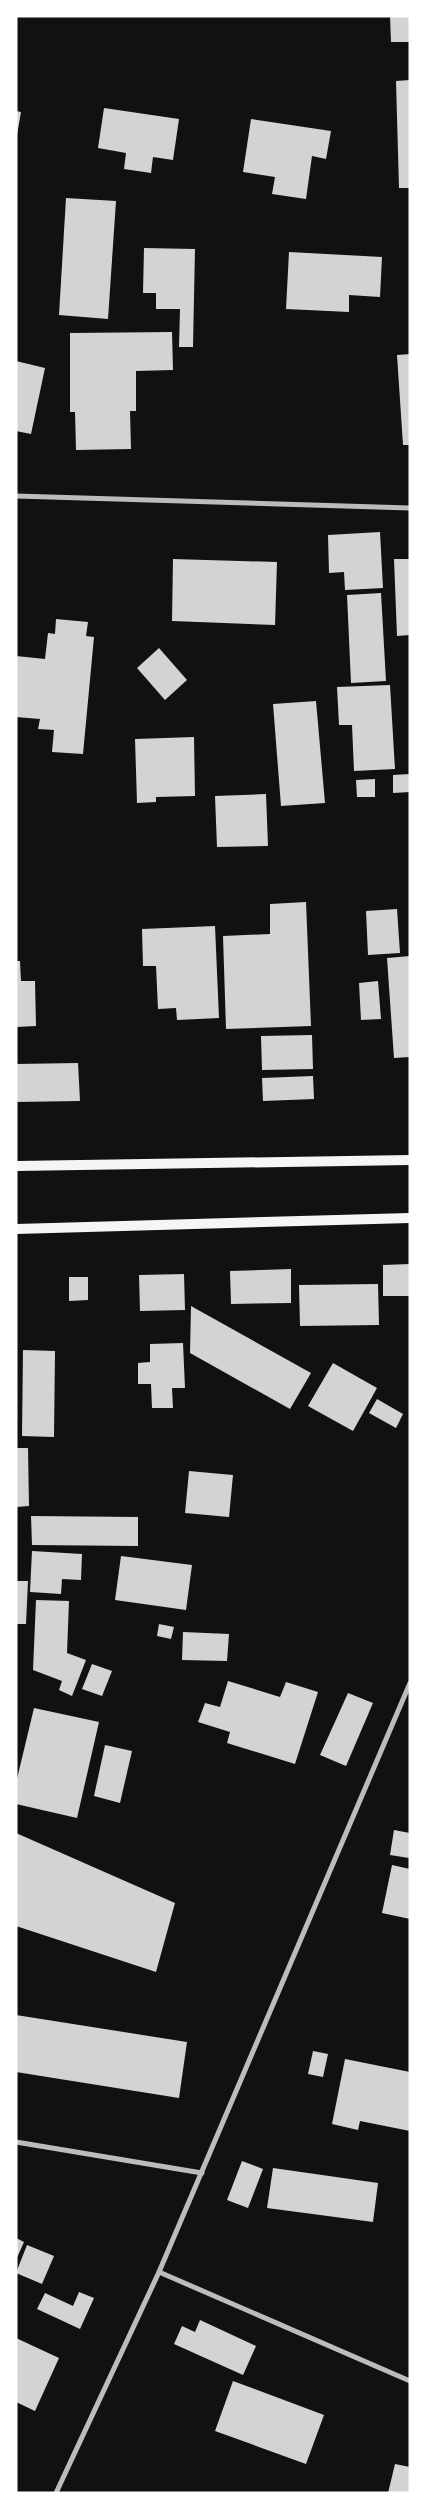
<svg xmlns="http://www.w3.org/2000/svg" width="426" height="2509" font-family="Inter,sans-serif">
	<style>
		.building { fill: #d3d3d3 }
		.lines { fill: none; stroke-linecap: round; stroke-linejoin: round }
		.minor { stroke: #bcbcbc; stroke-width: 5 }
		.secondary { stroke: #f5f5f5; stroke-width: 10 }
	</style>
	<rect width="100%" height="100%" fill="#111"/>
	<!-- building -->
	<g class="building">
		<polygon points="390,16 410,16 410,42 391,42"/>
		<polygon points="410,80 410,188 399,188 396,81"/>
		<polygon points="104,108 179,119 173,160 153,157 151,173 124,169 126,153 98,148"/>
		<polygon points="16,111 21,112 17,135 16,135"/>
		<polygon points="251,119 331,131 326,159 312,156 306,199 272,194 275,177 243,172"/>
		<polygon points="66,198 116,201 108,319 59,315"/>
		<polygon points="144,248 195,249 193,347 179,347 180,309 156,309 156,293 143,293"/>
		<polygon points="289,252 382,257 380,297 349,295 349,312 286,309"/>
		<polygon points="172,332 173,370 136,371 136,411 130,411 131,449 76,450 75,412 70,412 70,333"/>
		<polygon points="410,354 410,445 403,445 397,355"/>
		<polygon points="16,361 45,368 31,434 16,431"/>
		<polygon points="380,532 383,588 345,590 344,572 329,573 328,535"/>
		<polygon points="173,559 277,562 275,625 172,621"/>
		<polygon points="394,559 410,559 410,635 397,636"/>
		<polygon points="381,593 386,681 351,683 347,595"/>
		<polygon points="56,619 88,622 86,636 94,637 83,754 52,752 54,730 38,729 40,719 16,717 16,656 45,659 48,633 55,634"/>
		<polygon points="159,648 187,680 165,700 137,668"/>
		<polygon points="390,685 395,769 354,771 352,725 339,725 337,687"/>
		<polygon points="316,701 325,803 281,806 273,704"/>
		<polygon points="194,737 195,796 156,797 156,802 137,803 135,739"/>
		<polygon points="410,774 410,792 393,793 393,775"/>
		<polygon points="375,779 375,797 357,797 356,780"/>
		<polygon points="266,794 268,846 217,847 215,796"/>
		<polygon points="306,902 311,1026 226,1029 223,936 270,934 270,904"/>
		<polygon points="397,909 400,953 368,955 366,911"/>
		<polygon points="215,926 219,1018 177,1020 176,1008 158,1009 156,966 143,966 142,929"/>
		<polygon points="410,956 410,1057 394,1058 387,958"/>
		<polygon points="16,961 20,961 21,981 35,981 36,1026 16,1027"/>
		<polygon points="378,981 381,1019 361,1020 359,983"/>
		<polygon points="312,1035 313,1069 262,1070 261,1036"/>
		<polygon points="78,1063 80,1101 16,1102 16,1064"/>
		<polygon points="313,1076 314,1099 263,1101 262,1078"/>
		<polygon points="410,1264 410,1296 383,1296 383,1265"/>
		<polygon points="291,1269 291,1303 231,1304 230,1271"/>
		<polygon points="184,1274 185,1310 140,1311 139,1275"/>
		<polygon points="69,1277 88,1277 88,1300 69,1301"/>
		<polygon points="378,1284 379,1325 300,1326 299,1285"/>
		<polygon points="191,1306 311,1373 290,1409 190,1353"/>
		<polygon points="183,1343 185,1388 172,1388 173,1408 152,1408 151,1384 138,1384 138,1363 150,1362 150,1344"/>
		<polygon points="23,1350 55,1351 54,1437 22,1436"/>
		<polygon points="333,1363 377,1388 353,1431 308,1406"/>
		<polygon points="377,1399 403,1414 396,1428 369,1413"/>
		<polygon points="16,1448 28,1448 29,1506 16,1507"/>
		<polygon points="189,1471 233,1475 229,1517 185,1513"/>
		<polygon points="31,1516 138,1517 138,1546 32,1545"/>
		<polygon points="32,1551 82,1554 81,1580 62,1579 61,1594 30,1592"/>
		<polygon points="121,1556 192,1565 186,1610 115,1600"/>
		<polygon points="16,1581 28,1581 26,1624 16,1624"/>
		<polygon points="36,1600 69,1601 67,1653 86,1660 72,1696 59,1690 62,1681 33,1670"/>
		<polygon points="159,1624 174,1627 171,1639 157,1636"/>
		<polygon points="183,1632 229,1634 227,1661 182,1660"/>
		<polygon points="92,1664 112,1671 102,1696 82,1689"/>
		<polygon points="228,1681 280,1697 286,1682 318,1692 295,1764 227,1743 230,1732 198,1722 205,1703 220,1707"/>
		<polygon points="348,1693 373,1703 346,1766 320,1755"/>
		<polygon points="34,1708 99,1722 77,1818 16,1804 16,1783"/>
		<polygon points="105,1745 132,1751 120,1803 94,1796"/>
		<polygon points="394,1830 410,1833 409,1858 390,1855"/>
		<polygon points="16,1833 175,1903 156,1972 16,1926"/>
		<polygon points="392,1865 410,1869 410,1919 382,1913"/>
		<polygon points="16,2015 187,2042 179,2098 16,2072"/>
		<polygon points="313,2051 328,2054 323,2077 308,2074"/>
		<polygon points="345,2059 410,2072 410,2131 360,2121 358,2130 332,2124"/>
		<polygon points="242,2161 263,2169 248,2208 227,2200"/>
		<polygon points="273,2168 378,2183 373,2222 267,2208"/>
		<polygon points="16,2238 24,2242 16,2260"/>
		<polygon points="27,2245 54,2256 42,2284 16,2273"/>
		<polygon points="79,2292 94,2298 80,2329 37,2309 45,2293 73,2306"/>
		<polygon points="200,2320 256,2346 243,2375 174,2344 182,2326 195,2332"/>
		<polygon points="16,2338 59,2358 35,2411 16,2402"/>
		<polygon points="233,2381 324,2415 306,2464 215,2431"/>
		<polygon points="395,2464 410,2467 410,2493 388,2493"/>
	</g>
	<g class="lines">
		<!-- minor -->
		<g class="minor">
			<polyline points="16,496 410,508"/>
			<polyline points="16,2142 202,2173"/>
			<polyline points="159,2272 410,2381"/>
			<polyline points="56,2493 159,2272 410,1683"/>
		</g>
		<!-- secondary -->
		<g class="secondary">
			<polyline points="16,1166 410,1160"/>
			<polyline points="16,1229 410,1218"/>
		</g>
	</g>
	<!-- border -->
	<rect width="426" height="2509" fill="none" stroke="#ffffff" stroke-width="35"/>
</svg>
